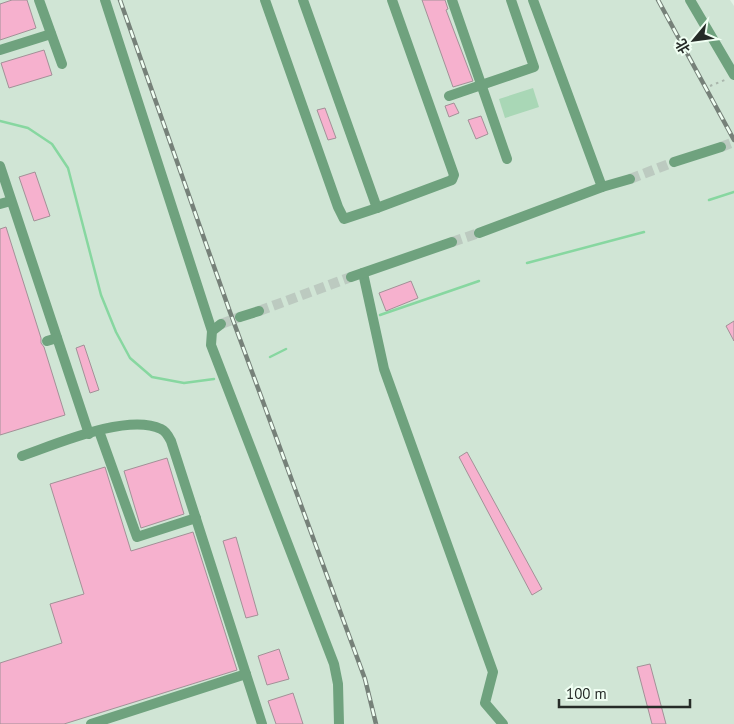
<svg xmlns="http://www.w3.org/2000/svg" width="734" height="724" font-family="'PT Sans','Noto Sans SC',sans-serif">
	<style>
		.built { fill: #d0e5d5 }
		.green { fill: #a9d7b6 }
		.lines { fill: none; stroke-linecap: round; stroke-linejoin: round }
		.stream { stroke: #87d7a0; stroke-width: 2.5 }
		.building { fill: #f6b1ce; stroke: #a29197 }
		.minor-tunnel { stroke: #bccac0; stroke-width: 10; stroke-dasharray: 10 5; stroke-linecap: butt }
		.path { stroke: #a9b6ac; stroke-width: 2; stroke-dasharray: 2.5 4; stroke-linecap: butt }
		.minor { stroke: #6fa27e; stroke-width: 10 }
		.rail-casing { stroke: #768179; stroke-width: 4.5 }
		.rail { stroke: #f0fff3; stroke-width: 2.5; stroke-dasharray: 8; stroke-linecap: butt }
	</style>
	<rect width="100%" height="100%" fill="#e2f2e6"/>
	<!-- built -->
	<polygon class="built" points="0,0 730,0 734,6 734,724 0,724"/>
	<!-- green -->
	<polygon class="green" points="533,88 539,107 505,118 499,99"/>
	<g class="lines">
		<!-- stream -->
		<g class="stream">
			<polyline points="0,121 28,128 52,144 68,168 101,295 116,332 130,358 152,377 184,383 214,379"/>
			<polyline points="709,200 734,192"/>
			<polyline points="527,263 644,232"/>
			<polyline points="380,315 479,281"/>
			<polyline points="270,357 286,349"/>
		</g>
	</g>
	<!-- building -->
	<g class="building">
		<polygon points="12,0 27,0 36,28 0,40 0,4"/>
		<polygon points="422,0 445,0 448,9 446,10 473,81 453,87"/>
		<polygon points="44,50 52,75 9,88 1,63"/>
		<polygon points="454,103 459,113 449,117 445,106"/>
		<polygon points="325,108 336,138 328,140 317,110"/>
		<polygon points="481,116 488,134 476,139 468,120"/>
		<polygon points="35,172 50,216 34,221 19,177"/>
		<polygon points="6,227 41,338 41,343 44,347 65,415 0,435 0,229"/>
		<polygon points="411,281 418,298 386,311 379,293"/>
		<polygon points="734,321 734,341 726,326"/>
		<polygon points="84,345 99,390 90,393 76,348"/>
		<polygon points="467,452 542,589 532,595 459,457"/>
		<polygon points="167,458 184,514 141,528 124,471"/>
		<polygon points="105,467 131,551 193,532 237,670 64,724 0,724 0,663 62,643 50,604 84,594 50,484"/>
		<polygon points="236,537 258,615 246,618 223,541"/>
		<polygon points="279,649 289,679 267,685 258,656"/>
		<polygon points="650,664 666,724 652,724 637,667"/>
		<polygon points="293,693 303,724 276,724 268,701"/>
	</g>
	<g class="lines">
		<!-- minor-tunnel -->
		<g class="minor-tunnel">
			<polyline points="721,147 734,142"/>
			<polyline points="630,179 674,162"/>
			<polyline points="452,242 479,233"/>
			<polyline points="259,311 351,277"/>
			<polyline points="221,324 240,317"/>
		</g>
		<!-- path -->
		<polyline class="path" points="710,86 727,79"/>
		<!-- minor -->
		<g class="minor">
			<polyline points="39,0 62,64"/>
			<polyline points="105,0 212,331"/>
			<polyline points="265,0 338,207 344,219 377,208 452,180 454,175 392,0"/>
			<polyline points="303,0 377,208"/>
			<polyline points="452,0 507,159"/>
			<polyline points="533,0 602,187"/>
			<polyline points="690,0 734,75"/>
			<polyline points="0,50 51,34"/>
			<polyline points="449,96 534,67 511,0"/>
			<polyline points="674,162 721,147"/>
			<polyline points="0,166 89,434"/>
			<polyline points="0,204 11,201"/>
			<polyline points="479,233 602,187 630,179"/>
			<polyline points="363,273 384,369 493,672 485,703 503,724"/>
			<polyline points="351,277 452,242"/>
			<polyline points="240,317 259,311"/>
			<polyline points="221,324 212,331 211,345 334,664 338,684 339,724"/>
			<polyline points="47,341 57,338"/>
			<polyline points="99,431 137,537 196,518"/>
			<path d="M 22,456 C 57,444 127,413 161,429 C 166,431 169,437 171,441 L 262,724"/>
			<polyline points="91,724 246,674"/>
		</g>
		<!-- rail casing -->
		<g class="rail-casing">
			<g id="rail">
				<polyline points="120,0 230,312 365,679 376,724"/>
				<polyline points="658,0 734,140"/>
			</g>
		</g>
		<!-- rail -->
		<use href="#rail" class="rail"/>
	</g>
	<!-- north arrow -->
	<g transform="translate(694 40) rotate(241)" stroke="#f0fff3" stroke-width="4" paint-order="stroke">
	<path d="M0-4L9 19L0 12L-9 19Z" fill="#252b27"/>
	<text y="-8" font-size="14" font-weight="bold" text-anchor="middle" fill="#252b27">北</text>
	</g>
	<!-- scale -->
	<path d="M559 699v8h131v-8" fill="none" stroke="#252b27" stroke-width="2.5"/>
	<text x="566" y="699" font-size="15" fill="#252b27" stroke="#f0fff3" stroke-width="4" paint-order="stroke">100 m</text>
</svg>
